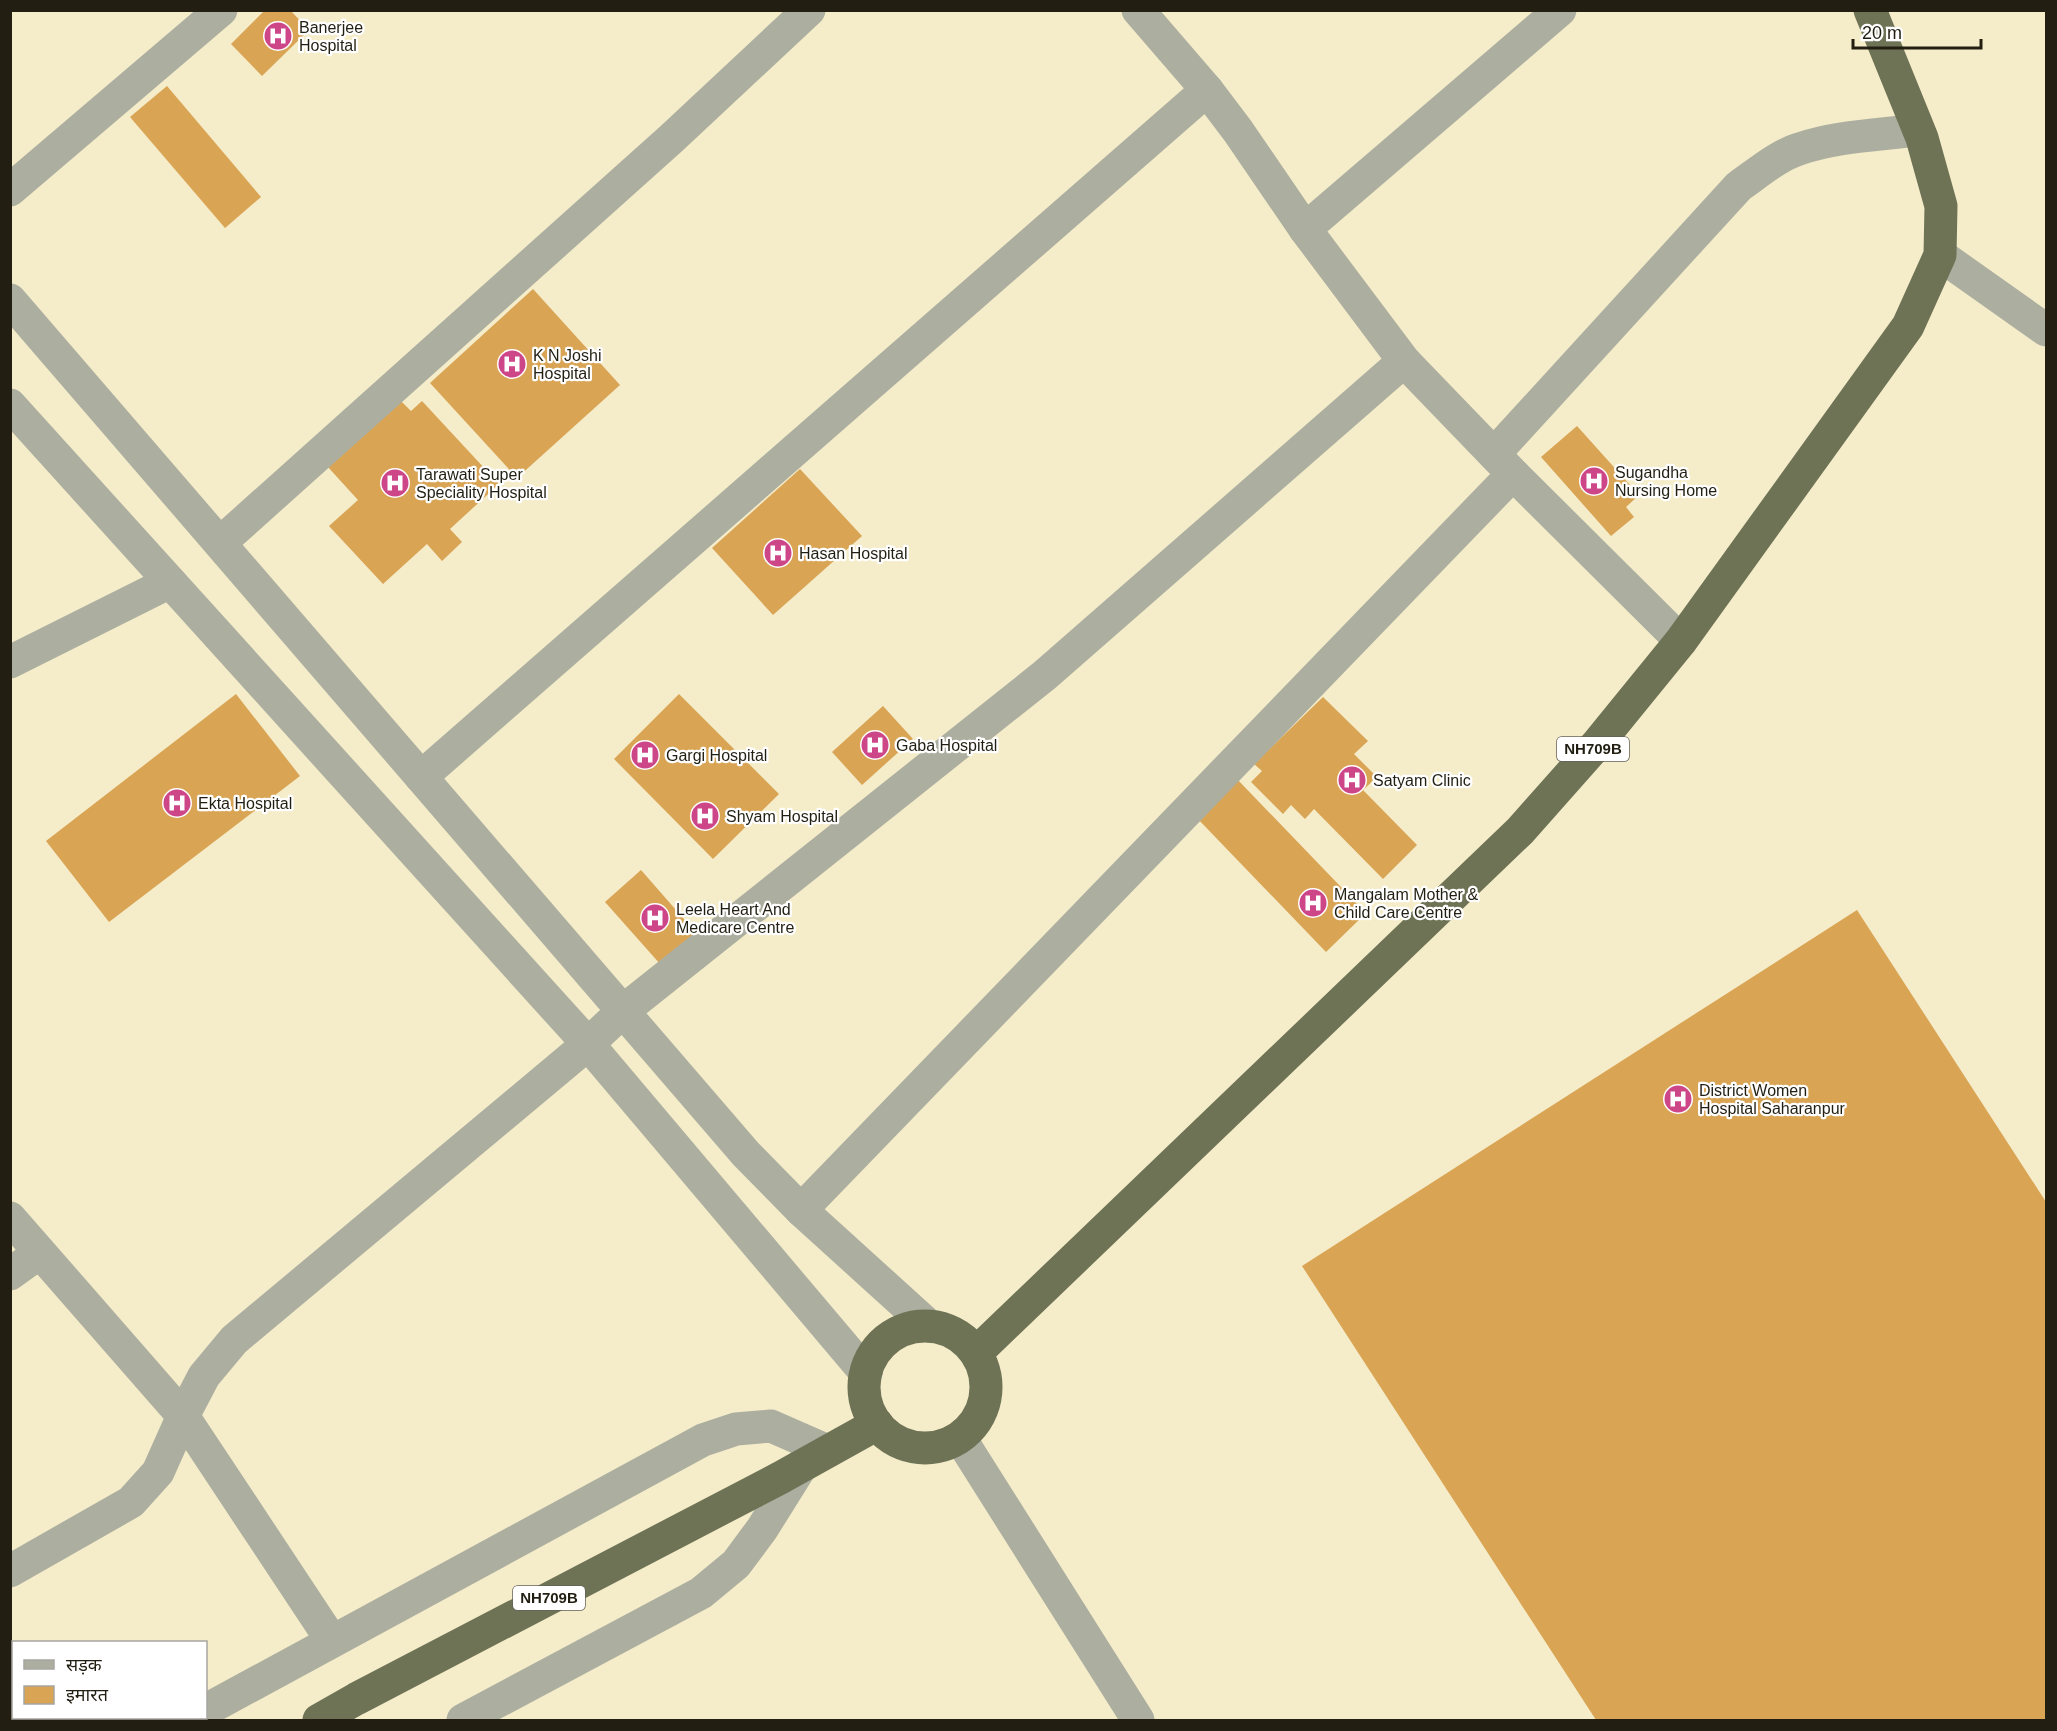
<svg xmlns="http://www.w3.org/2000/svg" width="2057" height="1731" font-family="Arial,'Noto Sans Devanagari',sans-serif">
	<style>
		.building { fill: #d9a454 }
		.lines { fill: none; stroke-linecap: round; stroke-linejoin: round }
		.minor { stroke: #acafa0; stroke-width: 33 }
		.tertiary { stroke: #acafa0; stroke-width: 33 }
		.trunk { stroke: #6e7356; stroke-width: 33 }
		.labels { text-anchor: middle; stroke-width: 4.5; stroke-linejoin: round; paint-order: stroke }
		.shield { fill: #fff; stroke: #646259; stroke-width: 1.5 }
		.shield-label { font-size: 15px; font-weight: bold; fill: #221f12 }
		.poi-label { font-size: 16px; fill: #221f12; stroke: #fff; text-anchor: start }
	</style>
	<rect width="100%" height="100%" fill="#f5ecc9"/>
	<!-- building -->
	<g class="building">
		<polygon points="265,10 290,10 309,30 262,76 231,44"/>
		<polygon points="167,86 261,197 225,228 130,117"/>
		<polygon points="533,289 620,385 517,478 430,383"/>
		<polygon points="399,399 411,411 422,401 499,484 450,529 462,542 442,561 427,544 383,584 329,526 358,500 327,466"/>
		<polygon points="1577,426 1639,495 1626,507 1634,517 1611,536 1541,457"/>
		<polygon points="800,469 862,536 773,615 712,548"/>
		<polygon points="236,694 300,776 109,922 46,841"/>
		<polygon points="679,694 779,794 713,859 614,759"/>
		<polygon points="1323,697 1368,741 1354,754 1377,777 1363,790 1417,845 1383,879 1314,809 1305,819 1291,805 1283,814 1251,782 1262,771 1254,764"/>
		<polygon points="883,706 913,739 862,785 832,752"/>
		<polygon points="1236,778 1366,913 1326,952 1195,816"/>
		<polygon points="641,870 697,934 661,965 605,902"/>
		<polygon points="1857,910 2046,1202 2046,1720 1596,1720 1302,1266"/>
	</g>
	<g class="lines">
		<!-- minor -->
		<g class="minor">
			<polyline points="1138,10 1207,90 1238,131 1305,229 1404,361 1513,474 1681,641"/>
			<polyline points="10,190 221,10"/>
			<polyline points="1305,229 1560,10"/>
			<polyline points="1940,255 2046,330"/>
			<path d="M 1494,454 L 1739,186 C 1758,173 1777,156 1799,149 C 1836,136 1879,135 1918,130"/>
			<polyline points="220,543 672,138 809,10"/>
			<polyline points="10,662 170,582"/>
			<polyline points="421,777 1207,90"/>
			<polyline points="801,1210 1513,474"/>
			<polyline points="10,1218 183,1416 332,1641"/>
			<polyline points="10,1274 39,1253"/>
			<polyline points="10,1571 131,1502 158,1472 183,1416 204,1376 234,1340 588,1044 623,1011 1045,675 1404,361"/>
			<polyline points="206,1710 703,1440 736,1429 771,1426 828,1451"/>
			<polyline points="463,1720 701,1593 736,1564 762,1529 802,1465"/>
		</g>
		<!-- tertiary -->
		<g class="tertiary">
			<polyline points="10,300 746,1154 801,1210 929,1326"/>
			<polyline points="10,405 588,1044 866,1373"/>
			<polyline points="960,1438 1138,1720"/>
		</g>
		<!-- trunk -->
		<g class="trunk">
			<circle cx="925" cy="1387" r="61"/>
			<polyline points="976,1353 1520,831 1598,743 1681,641 1908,326 1940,255 1941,206 1922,138 1870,10"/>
			<polyline points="319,1720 356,1699 780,1478 877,1424"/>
		</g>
	</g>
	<!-- icons -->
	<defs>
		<g id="hospital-disc" transform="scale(1.5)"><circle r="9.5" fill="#cc4688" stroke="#fff"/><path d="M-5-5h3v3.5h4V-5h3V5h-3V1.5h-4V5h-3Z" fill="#fff"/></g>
	</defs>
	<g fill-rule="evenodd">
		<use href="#hospital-disc" x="278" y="36"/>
		<use href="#hospital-disc" x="512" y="364"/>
		<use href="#hospital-disc" x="1594" y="481"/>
		<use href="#hospital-disc" x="395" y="483"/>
		<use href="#hospital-disc" x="778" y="553"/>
		<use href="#hospital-disc" x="875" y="745"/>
		<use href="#hospital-disc" x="645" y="755"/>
		<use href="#hospital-disc" x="1352" y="780"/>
		<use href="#hospital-disc" x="177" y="803"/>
		<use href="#hospital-disc" x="705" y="816"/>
		<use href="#hospital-disc" x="1313" y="903"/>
		<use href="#hospital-disc" x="655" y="918"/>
		<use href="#hospital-disc" x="1678" y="1099"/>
	</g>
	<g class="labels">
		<!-- shield labels -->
		<g class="shield">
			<rect x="1557" y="737" width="72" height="24" rx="4.5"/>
			<rect x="513" y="1586" width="72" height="24" rx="4.5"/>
		</g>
		<g class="shield-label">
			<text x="1593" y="754">NH709B</text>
			<text x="549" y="1603">NH709B</text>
		</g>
		<!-- poi labels -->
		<g class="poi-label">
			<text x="299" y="33">Banerjee<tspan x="299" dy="18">Hospital</tspan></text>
			<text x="533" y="361">K N Joshi<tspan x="533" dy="18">Hospital</tspan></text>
			<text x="1615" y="478">Sugandha<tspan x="1615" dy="18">Nursing Home</tspan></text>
			<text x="416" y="480">Tarawati Super<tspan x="416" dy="18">Speciality Hospital</tspan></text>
			<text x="799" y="559">Hasan Hospital</text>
			<text x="896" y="751">Gaba Hospital</text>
			<text x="666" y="761">Gargi Hospital</text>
			<text x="1373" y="786">Satyam Clinic</text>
			<text x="198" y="809">Ekta Hospital</text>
			<text x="726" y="822">Shyam Hospital</text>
			<text x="1334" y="900">Mangalam Mother &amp;<tspan x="1334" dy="18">Child Care Centre</tspan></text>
			<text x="676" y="915">Leela Heart And<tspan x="676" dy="18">Medicare Centre</tspan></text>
			<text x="1699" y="1096">District Women<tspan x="1699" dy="18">Hospital Saharanpur</tspan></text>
		</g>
	</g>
	<!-- border -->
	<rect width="2057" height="1731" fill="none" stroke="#221f12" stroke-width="24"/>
	<!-- legend -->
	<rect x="12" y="1641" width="195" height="78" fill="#ffffff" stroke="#a7a5a0" stroke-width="1.5"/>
	<rect x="24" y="1660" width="30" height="9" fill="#acafa0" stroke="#a7a5a0" stroke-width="1.5"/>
	<text x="66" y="1671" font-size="18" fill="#221f12">सड़क</text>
	<rect x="24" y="1686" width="30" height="18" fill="#d9a454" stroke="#a7a5a0" stroke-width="1.5"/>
	<text x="66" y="1701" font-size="18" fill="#221f12">इमारत</text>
	<!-- scale -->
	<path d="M1853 39v9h128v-9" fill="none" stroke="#221f12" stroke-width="3"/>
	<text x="1862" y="39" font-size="18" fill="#221f12" stroke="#ffffff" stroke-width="4.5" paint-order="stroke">20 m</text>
</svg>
